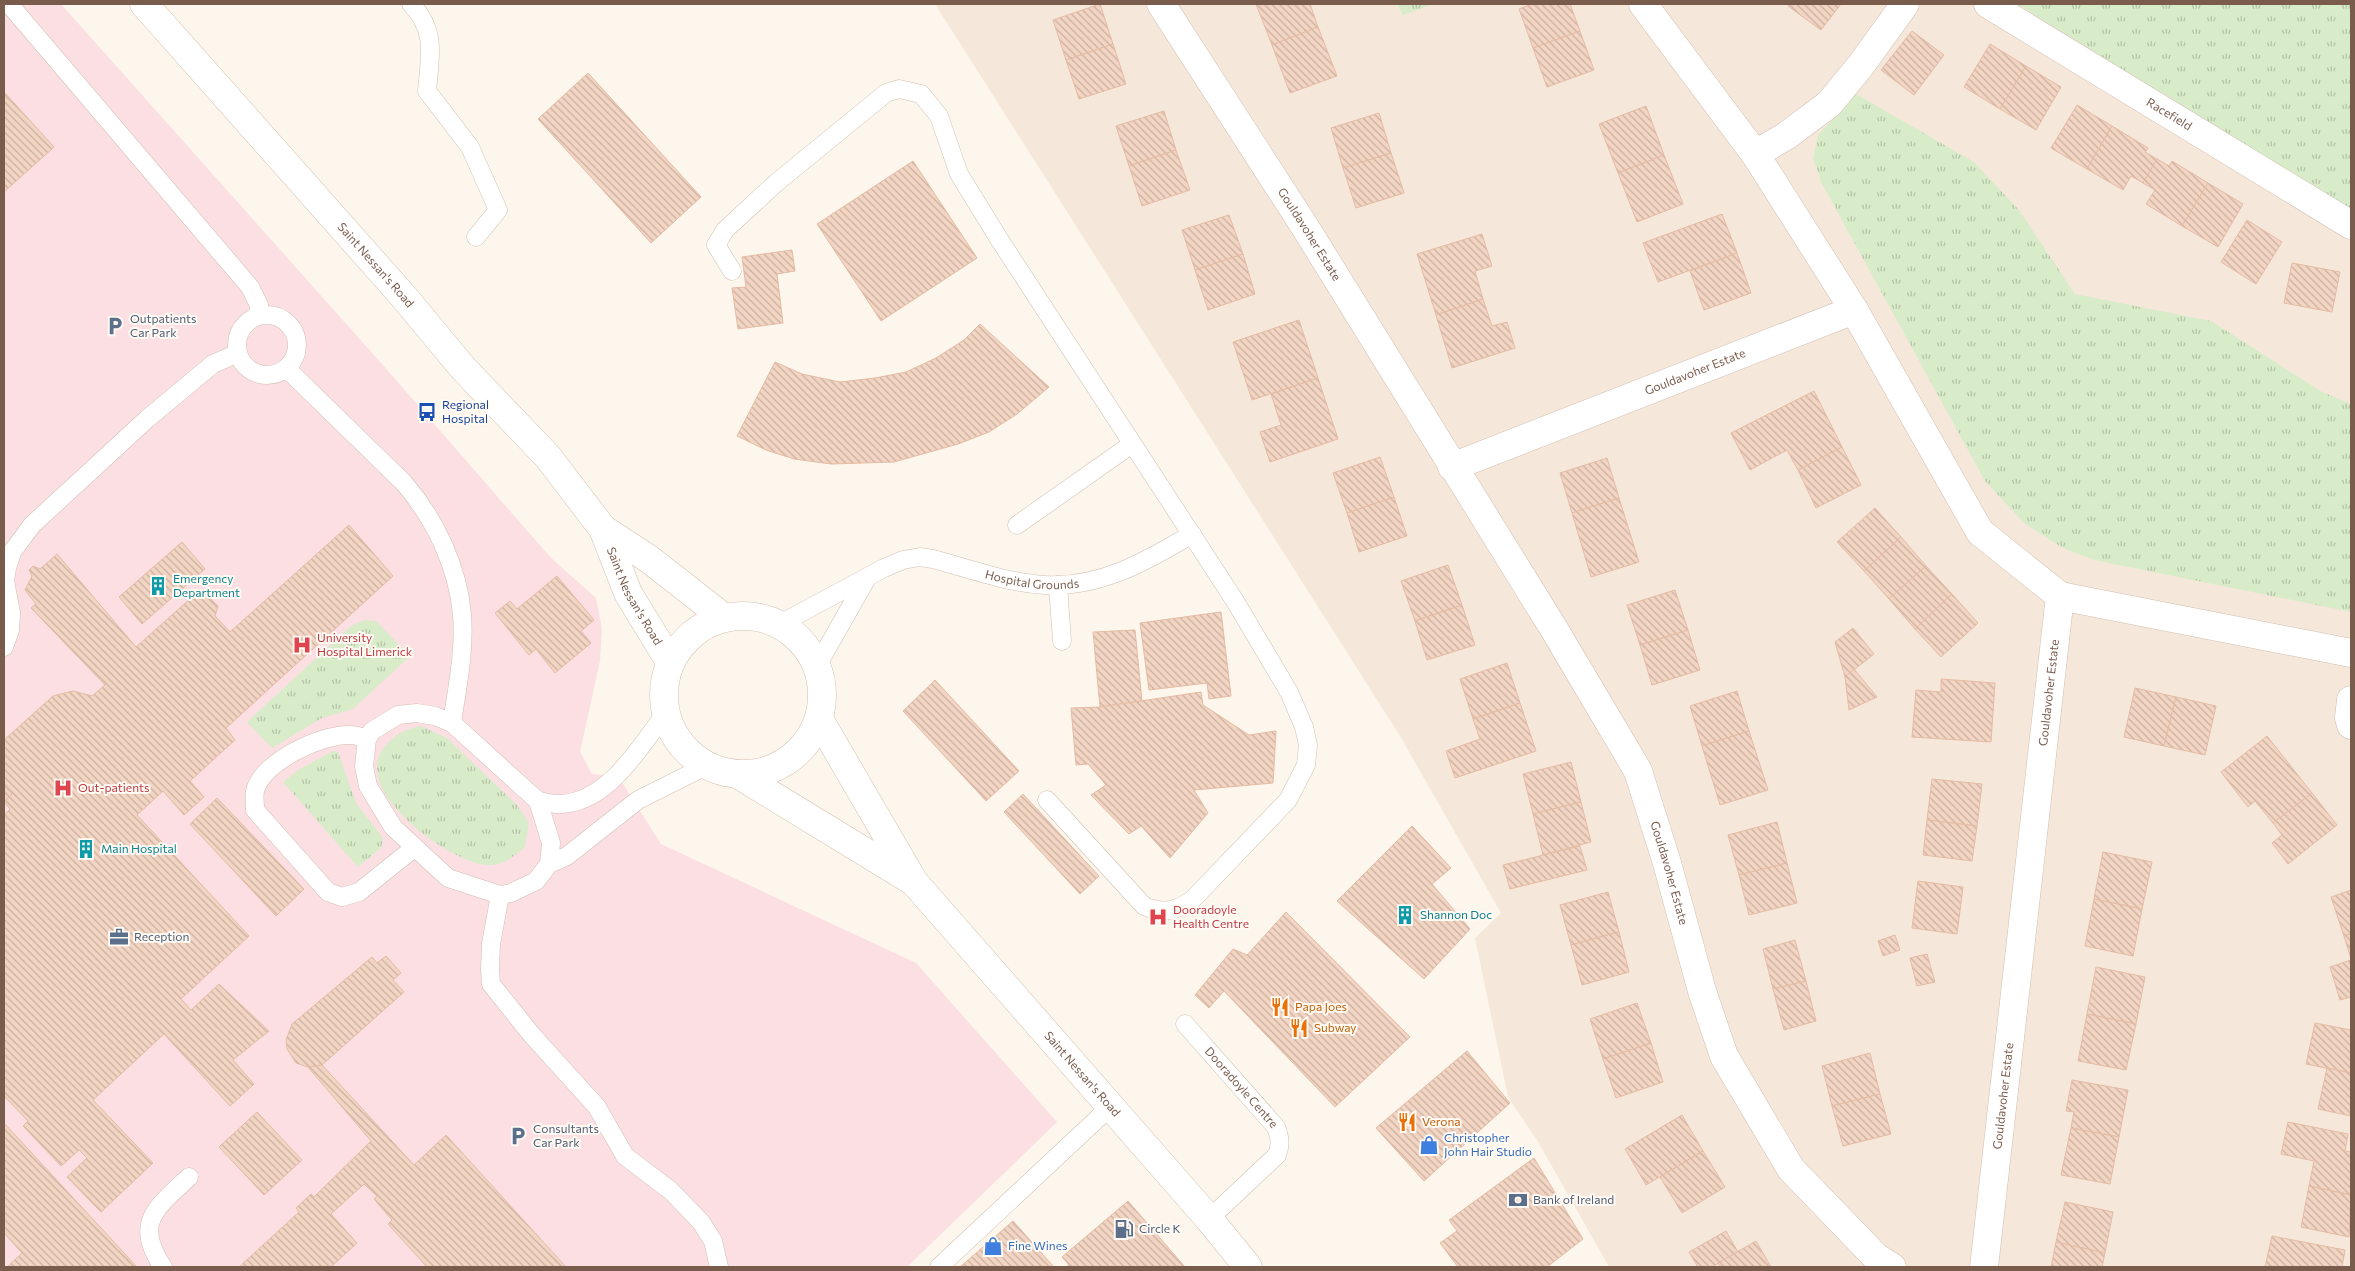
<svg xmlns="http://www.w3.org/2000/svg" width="2355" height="1271" font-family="Commissioner,sans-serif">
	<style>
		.residential { fill: #f5e8da }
		.medical { fill: #fbdfe3 }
		.grass { fill: url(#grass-tufts) }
		.building { fill: url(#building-back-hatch); stroke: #e6bba3 }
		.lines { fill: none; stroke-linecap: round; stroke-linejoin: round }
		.service-casing { stroke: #d1beb0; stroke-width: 19 }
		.minor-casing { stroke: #d1beb0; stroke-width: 29 }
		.secondary-casing { stroke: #d6c0b0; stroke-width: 29 }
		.service { stroke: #fff; stroke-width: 18 }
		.minor { stroke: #fff; stroke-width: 28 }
		.secondary { stroke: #fff; stroke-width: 28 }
		.labels { text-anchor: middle; stroke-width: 4; stroke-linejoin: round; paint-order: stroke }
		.street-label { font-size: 12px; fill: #7a5c4d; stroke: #fffaf3 }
		.service-label { font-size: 12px; fill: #4e5e75; stroke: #fffaf3; text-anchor: start }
		.transit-label { font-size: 12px; fill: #164399; stroke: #fffaf3; text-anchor: start }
		.culture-label { font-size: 12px; fill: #0d838f; stroke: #fffaf3; text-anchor: start }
		.health-label { font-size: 12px; fill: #be3a42; stroke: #fffaf3; text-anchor: start }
		.food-label { font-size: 12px; fill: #c56008; stroke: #fffaf3; text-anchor: start }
		.shop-label { font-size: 12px; fill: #366cbe; stroke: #fffaf3; text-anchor: start }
	</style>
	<defs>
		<pattern id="grass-tufts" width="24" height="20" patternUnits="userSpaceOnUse" patternTransform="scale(1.25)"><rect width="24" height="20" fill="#d8ecc9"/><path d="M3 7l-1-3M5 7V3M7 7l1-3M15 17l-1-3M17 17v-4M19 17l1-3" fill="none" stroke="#b4c2a5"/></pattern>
		<pattern id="building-back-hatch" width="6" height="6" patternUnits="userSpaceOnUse" patternTransform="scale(1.25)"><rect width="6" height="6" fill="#f3d5c3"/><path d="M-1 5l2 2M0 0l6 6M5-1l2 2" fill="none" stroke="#cab0a1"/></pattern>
	</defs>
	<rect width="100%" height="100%" fill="#fdf6ec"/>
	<!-- residential -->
	<polygon class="residential" points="935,4 2351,4 2351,1267 1609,1267 1537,1140 1508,1097 1475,938 1501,913 1400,736"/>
	<!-- medical -->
	<polygon class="medical" points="4,4 61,4 382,364 550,557 596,598 602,629 600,661 580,752 592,774 618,776 661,844 916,963 1057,1122 907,1267 4,1267"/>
	<!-- grass -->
	<g class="grass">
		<polygon points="1397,4 1434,4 1403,15"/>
		<polygon points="2017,4 2351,4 2351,212"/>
		<polygon points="1856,94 1974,162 2019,210 2075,294 2211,321 2322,392 2351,404 2351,612 2094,560 2063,548 2024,523 1985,481 1821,182 1813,158 1818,135"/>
		<polygon points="364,620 376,621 410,656 353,709 322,718 272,748 247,722 351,626"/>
		<path d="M 421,726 L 447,738 L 517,805 L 529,823 L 525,847 C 514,856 503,866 488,865 C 449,863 348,789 385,746 C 395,734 406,729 421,726 Z"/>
		<polygon points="333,751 338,752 356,803 383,838 381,848 358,867 283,782 298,770"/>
	</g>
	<!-- building -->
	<g class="building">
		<polygon points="1100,4 1113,44 1066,60 1053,20"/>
		<polygon points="1256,4 1310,4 1318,27 1272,45"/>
		<polygon points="1532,4 1570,4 1580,31 1533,48 1519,9"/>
		<polygon points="1790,4 1841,4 1821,30 1788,6"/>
		<polygon points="1318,27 1337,76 1290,93 1272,45"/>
		<polygon points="1580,31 1594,70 1547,87 1533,48"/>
		<polygon points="1912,31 1944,55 1914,95 1881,70"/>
		<polygon points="1113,44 1126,84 1079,99 1066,60"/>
		<polygon points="1990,44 2026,66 2000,109 1964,87"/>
		<polygon points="2026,66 2061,87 2036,130 2000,109"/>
		<polygon points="588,73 701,197 651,243 538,119"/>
		<polygon points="4,92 54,147 4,192"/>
		<polygon points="2077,105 2112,126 2087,169 2051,148"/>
		<polygon points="1646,106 1664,155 1618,173 1599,124"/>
		<polygon points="1164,111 1176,150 1129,166 1116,126"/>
		<polygon points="1379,113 1391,153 1343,168 1331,128"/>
		<polygon points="2112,126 2148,148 2145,152 2157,159 2143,183 2131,176 2123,190 2087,169"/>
		<polygon points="1176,150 1190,190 1142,206 1129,166"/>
		<polygon points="1391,153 1404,193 1356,208 1343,168"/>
		<polygon points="1664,155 1683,204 1637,222 1618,173"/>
		<polygon points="2157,159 2169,166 2172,161 2208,183 2182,226 2146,204 2155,190 2143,183"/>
		<polygon points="913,161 977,258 881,321 817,224"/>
		<polygon points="2208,183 2243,204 2218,247 2182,226"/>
		<polygon points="1722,214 1737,253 1658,282 1643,243"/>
		<polygon points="1229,215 1243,254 1195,270 1182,230"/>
		<polygon points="2247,220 2282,242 2256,284 2221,262"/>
		<polygon points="1482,234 1492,266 1475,271 1483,299 1436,315 1417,254"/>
		<polygon points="792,250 795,271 777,274 783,323 738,329 732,288 746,287 742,257"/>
		<polygon points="1737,253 1751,293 1704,310 1690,271"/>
		<polygon points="1243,254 1255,294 1208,310 1195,270"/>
		<polygon points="2292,263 2340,272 2332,312 2284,303"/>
		<polygon points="1483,299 1492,326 1507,322 1515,348 1452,368 1436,315"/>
		<polygon points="1299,320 1318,378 1252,400 1233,342"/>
		<polygon points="980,324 1049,387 1017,414 989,432 958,444 894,462 831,464 794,459 766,450 737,436 775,362 802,374 840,382 875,378 906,372 936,358 964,340"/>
		<polygon points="1318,378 1338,439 1270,462 1260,432 1281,425 1271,394"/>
		<polygon points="1814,391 1842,447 1798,470 1787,450 1750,470 1731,433"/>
		<polygon points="1842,447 1861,485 1816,508 1798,470"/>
		<polygon points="1380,457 1394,497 1347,513 1333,473"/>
		<polygon points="1607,458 1619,498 1572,513 1560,473"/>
		<polygon points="1394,497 1407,536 1359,552 1347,513"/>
		<polygon points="1619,498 1639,562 1591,577 1572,513"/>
		<polygon points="1875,508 1901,537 1864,571 1837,542"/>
		<polygon points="349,525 393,576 226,728 235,740 190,781 204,797 184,815 163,791 137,815 249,936 181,999 191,1010 219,984 269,1031 233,1060 254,1084 230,1106 164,1034 93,1100 153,1163 101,1212 67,1177 87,1158 79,1150 61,1166 23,1126 28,1121 4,1096 4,815 10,809 4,802 12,794 4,786 4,740 53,696 73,691 92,696 105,685 31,608 36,604 25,590 32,576 29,570 33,566 40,569 57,554 136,647 191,598 200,593 210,598 218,606 215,616 230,632"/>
		<polygon points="1901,537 1926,566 1889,599 1864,571"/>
		<polygon points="182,542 205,569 142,624 119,597"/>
		<polygon points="1448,565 1462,605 1415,621 1401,581"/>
		<polygon points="1926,566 1952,594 1915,629 1889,599"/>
		<polygon points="557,576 594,620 581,631 591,643 555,673 536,649 529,655 495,613 510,601 517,609"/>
		<polygon points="1675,590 1688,630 1640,645 1627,605"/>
		<polygon points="1952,594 1978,623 1941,657 1915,629"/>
		<polygon points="1462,605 1475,645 1427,660 1415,621"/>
		<polygon points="1221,612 1231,696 1209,699 1207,683 1149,690 1140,623"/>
		<polygon points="1853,628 1874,654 1845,677 1835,642"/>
		<polygon points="1135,630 1142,701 1100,707 1093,632"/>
		<polygon points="1688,630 1700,670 1652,685 1640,645"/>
		<polygon points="1507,663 1520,703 1473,719 1460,679"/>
		<polygon points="1854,669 1877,697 1849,710 1845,677"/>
		<polygon points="1941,679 1995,683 1991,742 1912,737 1916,690 1941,692"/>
		<polygon points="935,680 1019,771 986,801 903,711"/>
		<polygon points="2135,688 2176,697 2164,746 2124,737"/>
		<polygon points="1737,691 1749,731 1702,746 1690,706"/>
		<polygon points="1201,692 1203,705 1249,735 1276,731 1273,783 1194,790 1208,813 1170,858 1141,826 1129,834 1091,795 1106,785 1088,764 1076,765 1071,708 1100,707"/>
		<polygon points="2176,697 2216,706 2205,755 2164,746"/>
		<polygon points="1520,703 1536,751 1455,778 1446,751 1480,739 1473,719"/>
		<polygon points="1749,731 1768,790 1720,805 1702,746"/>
		<polygon points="2267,736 2312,793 2273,823 2255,801 2248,807 2221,772"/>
		<polygon points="1571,762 1581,802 1533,814 1523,774"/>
		<polygon points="1932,779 1982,784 1977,826 1927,820"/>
		<polygon points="4,786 12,794 4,802"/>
		<polygon points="2312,793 2337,825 2288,864 2272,843 2282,835 2273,823"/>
		<polygon points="1023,794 1099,876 1080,894 1004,812"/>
		<polygon points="217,798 304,889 276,916 190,824"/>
		<polygon points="1581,802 1591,842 1543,855 1533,814"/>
		<polygon points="1927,820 1977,826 1972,861 1923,855"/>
		<polygon points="1777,822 1787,863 1739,875 1728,835"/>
		<polygon points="1412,826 1451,868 1432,884 1470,929 1424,979 1337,901"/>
		<polygon points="1580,846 1587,870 1510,889 1503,865"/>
		<polygon points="2103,852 2152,862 2142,909 2094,899"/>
		<polygon points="1787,863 1797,903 1749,915 1739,875"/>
		<polygon points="1918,881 1963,887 1957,934 1912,928"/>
		<polygon points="2351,890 2351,934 2344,936 2331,897"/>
		<polygon points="1608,892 1619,932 1571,945 1560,905"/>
		<polygon points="2094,899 2142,909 2133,956 2085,946"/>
		<polygon points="1286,912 1410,1037 1335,1107 1224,991 1209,1008 1195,995 1233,949 1247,955"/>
		<polygon points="1619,932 1629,972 1582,985 1571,945"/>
		<polygon points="2351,934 2351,959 2344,936"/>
		<polygon points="1895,935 1900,950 1883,956 1878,941"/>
		<polygon points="1795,940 1806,981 1773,989 1763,949"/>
		<polygon points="1927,954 1935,982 1917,986 1910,958"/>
		<polygon points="386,956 401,973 393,980 404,992 322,1065 308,1067 296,1063 287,1049 286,1040 292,1024 372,957 377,963"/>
		<polygon points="2351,960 2351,997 2340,1000 2330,967"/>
		<polygon points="2096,967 2145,977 2136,1024 2087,1014"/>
		<polygon points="1806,981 1816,1021 1784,1030 1773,989"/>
		<polygon points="1637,1003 1651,1043 1603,1059 1590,1019"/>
		<polygon points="2087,1014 2136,1024 2126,1070 2078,1061"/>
		<polygon points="2315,1023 2351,1030 2351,1073 2306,1064"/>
		<polygon points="1651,1043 1663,1082 1616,1098 1603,1059"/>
		<polygon points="1467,1051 1510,1103 1424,1181 1376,1128"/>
		<polygon points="1870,1053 1880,1094 1832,1106 1822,1066"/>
		<polygon points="322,1065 414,1165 446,1135 566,1267 427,1267 388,1224 392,1220 374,1199 377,1196 364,1184 331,1214 357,1243 331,1267 239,1267 299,1212 296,1208 311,1194 314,1197 371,1141 308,1067"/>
		<polygon points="2327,1068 2351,1073 2351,1116 2318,1109"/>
		<polygon points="2072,1080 2128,1090 2119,1137 2071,1128 2074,1112 2066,1111"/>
		<polygon points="1880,1094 1891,1134 1843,1146 1832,1106"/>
		<polygon points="257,1112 302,1160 264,1195 219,1147"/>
		<polygon points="1682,1115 1703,1151 1646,1185 1625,1149"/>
		<polygon points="2288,1122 2348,1134 2345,1151 2351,1152 2351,1195 2309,1186 2314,1161 2281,1154"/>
		<polygon points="4,1123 137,1267 7,1267 22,1253 4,1233"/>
		<polygon points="2071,1128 2119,1137 2110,1184 2061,1175"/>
		<polygon points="1703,1151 1725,1187 1682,1213 1660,1177"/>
		<polygon points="1534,1158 1583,1239 1547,1267 1458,1267 1440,1243 1457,1231 1449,1220"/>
		<polygon points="2309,1186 2351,1195 2349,1237 2301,1227"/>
		<polygon points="1128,1201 1185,1267 1066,1267 1069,1265 1062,1257"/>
		<polygon points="2065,1202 2113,1212 2105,1253 2056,1242"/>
		<polygon points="1013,1221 1054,1267 960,1267"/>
		<polygon points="1726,1231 1738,1252 1712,1267 1698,1267 1689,1252"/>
		<polygon points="2272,1236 2345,1250 2342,1267 2265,1267"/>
		<polygon points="1756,1241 1771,1267 1721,1267 1718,1263"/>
		<polygon points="2056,1242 2105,1253 2102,1267 2051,1267"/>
	</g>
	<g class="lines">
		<!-- service casing -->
		<g class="service-casing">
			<g id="service">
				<polyline points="9,4 250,287 259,305 258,316"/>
				<path d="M 411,4 C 437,31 430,56 427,91 L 470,147 L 498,210 L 476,237"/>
				<path d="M 732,271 L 716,245 L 725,230 L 776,183 L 886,93 L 899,89 L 921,94 L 939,116 L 959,174 L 999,239 L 1235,601 L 1289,692 L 1304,727 L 1308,745 L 1306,765 L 1288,800 L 1192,900 C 1176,911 1163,914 1144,906 L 1047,800"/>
				<circle cx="267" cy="345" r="30"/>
				<path d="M 286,368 L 404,483 C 435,519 458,567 462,615 C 465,651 457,688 452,723"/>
				<polyline points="1017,525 1132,444"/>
				<polyline points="1058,585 1062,641"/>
				<path id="s1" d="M 780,624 L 884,568 L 903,560 L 920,557 L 933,559 C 970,569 1008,583 1045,585 C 1100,588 1147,561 1192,534"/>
				<polyline points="4,647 10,630 11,613 5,581 7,568 12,552 32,525 147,419 213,364 238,353"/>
				<polyline points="817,666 867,578"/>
				<path d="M 367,739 C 362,738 357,735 352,735 C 324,733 262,761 255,791 C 254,796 255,804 255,810 L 328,892 L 342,897 L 359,892 L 414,848"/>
				<path d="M 538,801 C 545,802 554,805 561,804 C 608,802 640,747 665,714"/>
				<polyline points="549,864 551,843 538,801 452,723 435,716 417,713 398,715 372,731 367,739 364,766 368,786 393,827 448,878 500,895 511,893 536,881 549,864 567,856 638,800 706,766"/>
				<polyline points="500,895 491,944 490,969 491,984 531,1034 597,1107 625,1156 671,1191 701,1222 713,1241 719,1267"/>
				<path id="s2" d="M 1185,1024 L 1276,1127 C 1280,1138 1281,1144 1277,1155 L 1209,1219"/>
				<path d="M 163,1267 C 133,1223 156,1208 189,1177"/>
				<polyline points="939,1267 1110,1107"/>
			</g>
		</g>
		<!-- minor casing -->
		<g class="minor-casing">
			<g id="minor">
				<path id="s3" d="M 1161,4 L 1305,227 L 1554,629 L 1638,771 L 1667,863 L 1702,991 L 1724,1056 L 1791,1169 L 1876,1257 L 1892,1267"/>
				<polyline points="1643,4 1755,154 1854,310 1980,532 2060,596 2351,653"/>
				<path id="s4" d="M 1988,4 L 2351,225"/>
				<polyline points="1755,154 1786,136 1829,104 1861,65 1905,4"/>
				<path id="s5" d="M 1452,467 L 1854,310"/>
				<polyline points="2351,700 2349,718 2351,725"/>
				<path id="s6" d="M 1984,1267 L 2060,596"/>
			</g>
		</g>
		<!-- secondary casing -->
		<g class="secondary-casing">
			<g id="secondary">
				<path id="s7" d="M 144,4 L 404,297 L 463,368 L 548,457 L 603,529 L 628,593 L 670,662"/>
				<polyline points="603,529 649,559 723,617"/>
				<circle cx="743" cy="695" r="79"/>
				<path id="s8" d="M 819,719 L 914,882 L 1209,1219 L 1248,1267"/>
				<polyline points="739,775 911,880"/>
			</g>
		</g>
		<!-- service -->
		<use href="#service" class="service"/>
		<!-- minor -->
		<use href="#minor" class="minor"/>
		<!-- secondary -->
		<use href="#secondary" class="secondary"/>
	</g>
	<!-- icons -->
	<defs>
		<g id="parking-bare" transform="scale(1.5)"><path d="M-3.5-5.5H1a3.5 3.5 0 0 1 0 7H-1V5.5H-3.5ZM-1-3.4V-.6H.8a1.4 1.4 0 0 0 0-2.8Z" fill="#5c6f8a" stroke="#fffaf3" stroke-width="2.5" paint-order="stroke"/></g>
		<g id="bus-bare" transform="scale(1.5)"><path d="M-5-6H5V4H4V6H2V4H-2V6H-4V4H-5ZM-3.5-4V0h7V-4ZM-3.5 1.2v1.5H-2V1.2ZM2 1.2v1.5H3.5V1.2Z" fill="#1a4fb4" stroke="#fffaf3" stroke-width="2.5" paint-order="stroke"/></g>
		<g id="building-bare" transform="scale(1.5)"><path d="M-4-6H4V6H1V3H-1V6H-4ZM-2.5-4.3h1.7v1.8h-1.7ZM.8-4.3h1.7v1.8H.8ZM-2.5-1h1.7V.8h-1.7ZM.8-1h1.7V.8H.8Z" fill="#0f9aa8" stroke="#fffaf3" stroke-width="2.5" paint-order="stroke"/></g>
		<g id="hospital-bare" transform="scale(1.5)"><path d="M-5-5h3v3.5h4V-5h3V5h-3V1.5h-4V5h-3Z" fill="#e0444e" stroke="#fffaf3" stroke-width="2.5" paint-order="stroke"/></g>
		<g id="office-bare" transform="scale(1.5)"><path d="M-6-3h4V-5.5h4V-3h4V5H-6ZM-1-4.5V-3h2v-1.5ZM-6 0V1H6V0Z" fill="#5c6f8a" stroke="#fffaf3" stroke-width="2.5" paint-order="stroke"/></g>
		<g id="restaurant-bare" transform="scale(1.5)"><path d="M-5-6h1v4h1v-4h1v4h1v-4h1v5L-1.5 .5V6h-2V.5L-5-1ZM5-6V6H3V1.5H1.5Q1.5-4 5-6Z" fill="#e8710a" stroke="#fffaf3" stroke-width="2.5" paint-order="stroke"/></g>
		<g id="shop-bare" transform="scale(1.5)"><path d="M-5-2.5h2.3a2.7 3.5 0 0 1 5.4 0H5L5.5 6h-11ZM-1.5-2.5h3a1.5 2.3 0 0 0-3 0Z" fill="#3f7fe0" stroke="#fffaf3" stroke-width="2.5" paint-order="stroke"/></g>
		<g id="bank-bare" transform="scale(1.5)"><path d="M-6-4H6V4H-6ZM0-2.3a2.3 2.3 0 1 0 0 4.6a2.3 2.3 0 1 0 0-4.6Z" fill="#5c6f8a" stroke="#fffaf3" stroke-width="2.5" paint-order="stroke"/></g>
		<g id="fuel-bare" transform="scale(1.5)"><path d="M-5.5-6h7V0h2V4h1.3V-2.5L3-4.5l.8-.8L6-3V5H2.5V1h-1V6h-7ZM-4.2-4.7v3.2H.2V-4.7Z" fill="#5c6f8a" stroke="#fffaf3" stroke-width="2.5" paint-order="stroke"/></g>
	</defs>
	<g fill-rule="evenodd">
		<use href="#parking-bare" x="115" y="326"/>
		<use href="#bus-bare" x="427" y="412"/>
		<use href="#building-bare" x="158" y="586"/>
		<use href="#hospital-bare" x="302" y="645"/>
		<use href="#hospital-bare" x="63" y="788"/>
		<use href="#building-bare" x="86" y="849"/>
		<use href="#building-bare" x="1405" y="915"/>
		<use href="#hospital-bare" x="1158" y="917"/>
		<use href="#office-bare" x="119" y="937"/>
		<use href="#restaurant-bare" x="1280" y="1007"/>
		<use href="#restaurant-bare" x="1299" y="1028"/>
		<use href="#restaurant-bare" x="1407" y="1122"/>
		<use href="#parking-bare" x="518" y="1136"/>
		<use href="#shop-bare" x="1429" y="1145"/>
		<use href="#bank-bare" x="1518" y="1200"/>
		<use href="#fuel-bare" x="1124" y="1229"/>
		<use href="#shop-bare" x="993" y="1246"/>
	</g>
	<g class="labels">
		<!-- street labels -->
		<g class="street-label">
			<text dy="4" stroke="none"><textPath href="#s4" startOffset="212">Racefield</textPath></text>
			<text dy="4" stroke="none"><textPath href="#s3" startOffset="274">Gouldavoher Estate</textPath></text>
			<text dy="4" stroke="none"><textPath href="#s7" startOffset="349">Saint Nessan's Road</textPath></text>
			<text dy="4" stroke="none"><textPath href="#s5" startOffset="261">Gouldavoher Estate</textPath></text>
			<text dy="4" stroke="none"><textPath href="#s1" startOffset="271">Hospital Grounds</textPath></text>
			<text dy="4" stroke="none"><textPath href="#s7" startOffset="772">Saint Nessan's Road</textPath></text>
			<text dy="4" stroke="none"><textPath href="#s6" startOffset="578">Gouldavoher Estate</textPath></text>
			<text dy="4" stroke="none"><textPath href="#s3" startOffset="1010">Gouldavoher Estate</textPath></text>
			<text dy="4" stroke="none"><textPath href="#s8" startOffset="444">Saint Nessan's Road</textPath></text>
			<text dy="4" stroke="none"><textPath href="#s2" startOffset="85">Dooradoyle Centre</textPath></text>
			<text dy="4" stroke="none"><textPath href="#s6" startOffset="172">Gouldavoher Estate</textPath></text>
		</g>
		<!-- service labels -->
		<g class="service-label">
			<text x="130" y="323">Outpatients<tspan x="130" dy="14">Car Park</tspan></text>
			<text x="134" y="941">Reception</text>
			<text x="533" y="1133">Consultants<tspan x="533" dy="14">Car Park</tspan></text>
			<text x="1533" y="1204">Bank of Ireland</text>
			<text x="1139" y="1233">Circle K</text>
		</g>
		<!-- transit labels -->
		<g class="transit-label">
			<text x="442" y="409">Regional<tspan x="442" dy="14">Hospital</tspan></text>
		</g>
		<!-- culture labels -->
		<g class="culture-label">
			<text x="173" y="583">Emergency<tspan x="173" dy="14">Department</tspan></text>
			<text x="101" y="853">Main Hospital</text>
			<text x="1420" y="919">Shannon Doc</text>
		</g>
		<!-- health labels -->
		<g class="health-label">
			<text x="317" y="642">University<tspan x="317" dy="14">Hospital Limerick</tspan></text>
			<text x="78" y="792">Out-patients</text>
			<text x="1173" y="914">Dooradoyle<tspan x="1173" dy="14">Health Centre</tspan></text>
		</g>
		<!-- food labels -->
		<g class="food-label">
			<text x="1295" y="1011">Papa Joes</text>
			<text x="1314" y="1032">Subway</text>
			<text x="1422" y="1126">Verona</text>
		</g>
		<!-- shop labels -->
		<g class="shop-label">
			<text x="1444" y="1142">Christopher<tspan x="1444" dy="14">John Hair Studio</tspan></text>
			<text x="1008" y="1250">Fine Wines</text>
		</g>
	</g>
	<!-- border -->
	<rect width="2355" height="1271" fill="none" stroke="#7a5c4d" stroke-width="10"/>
</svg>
